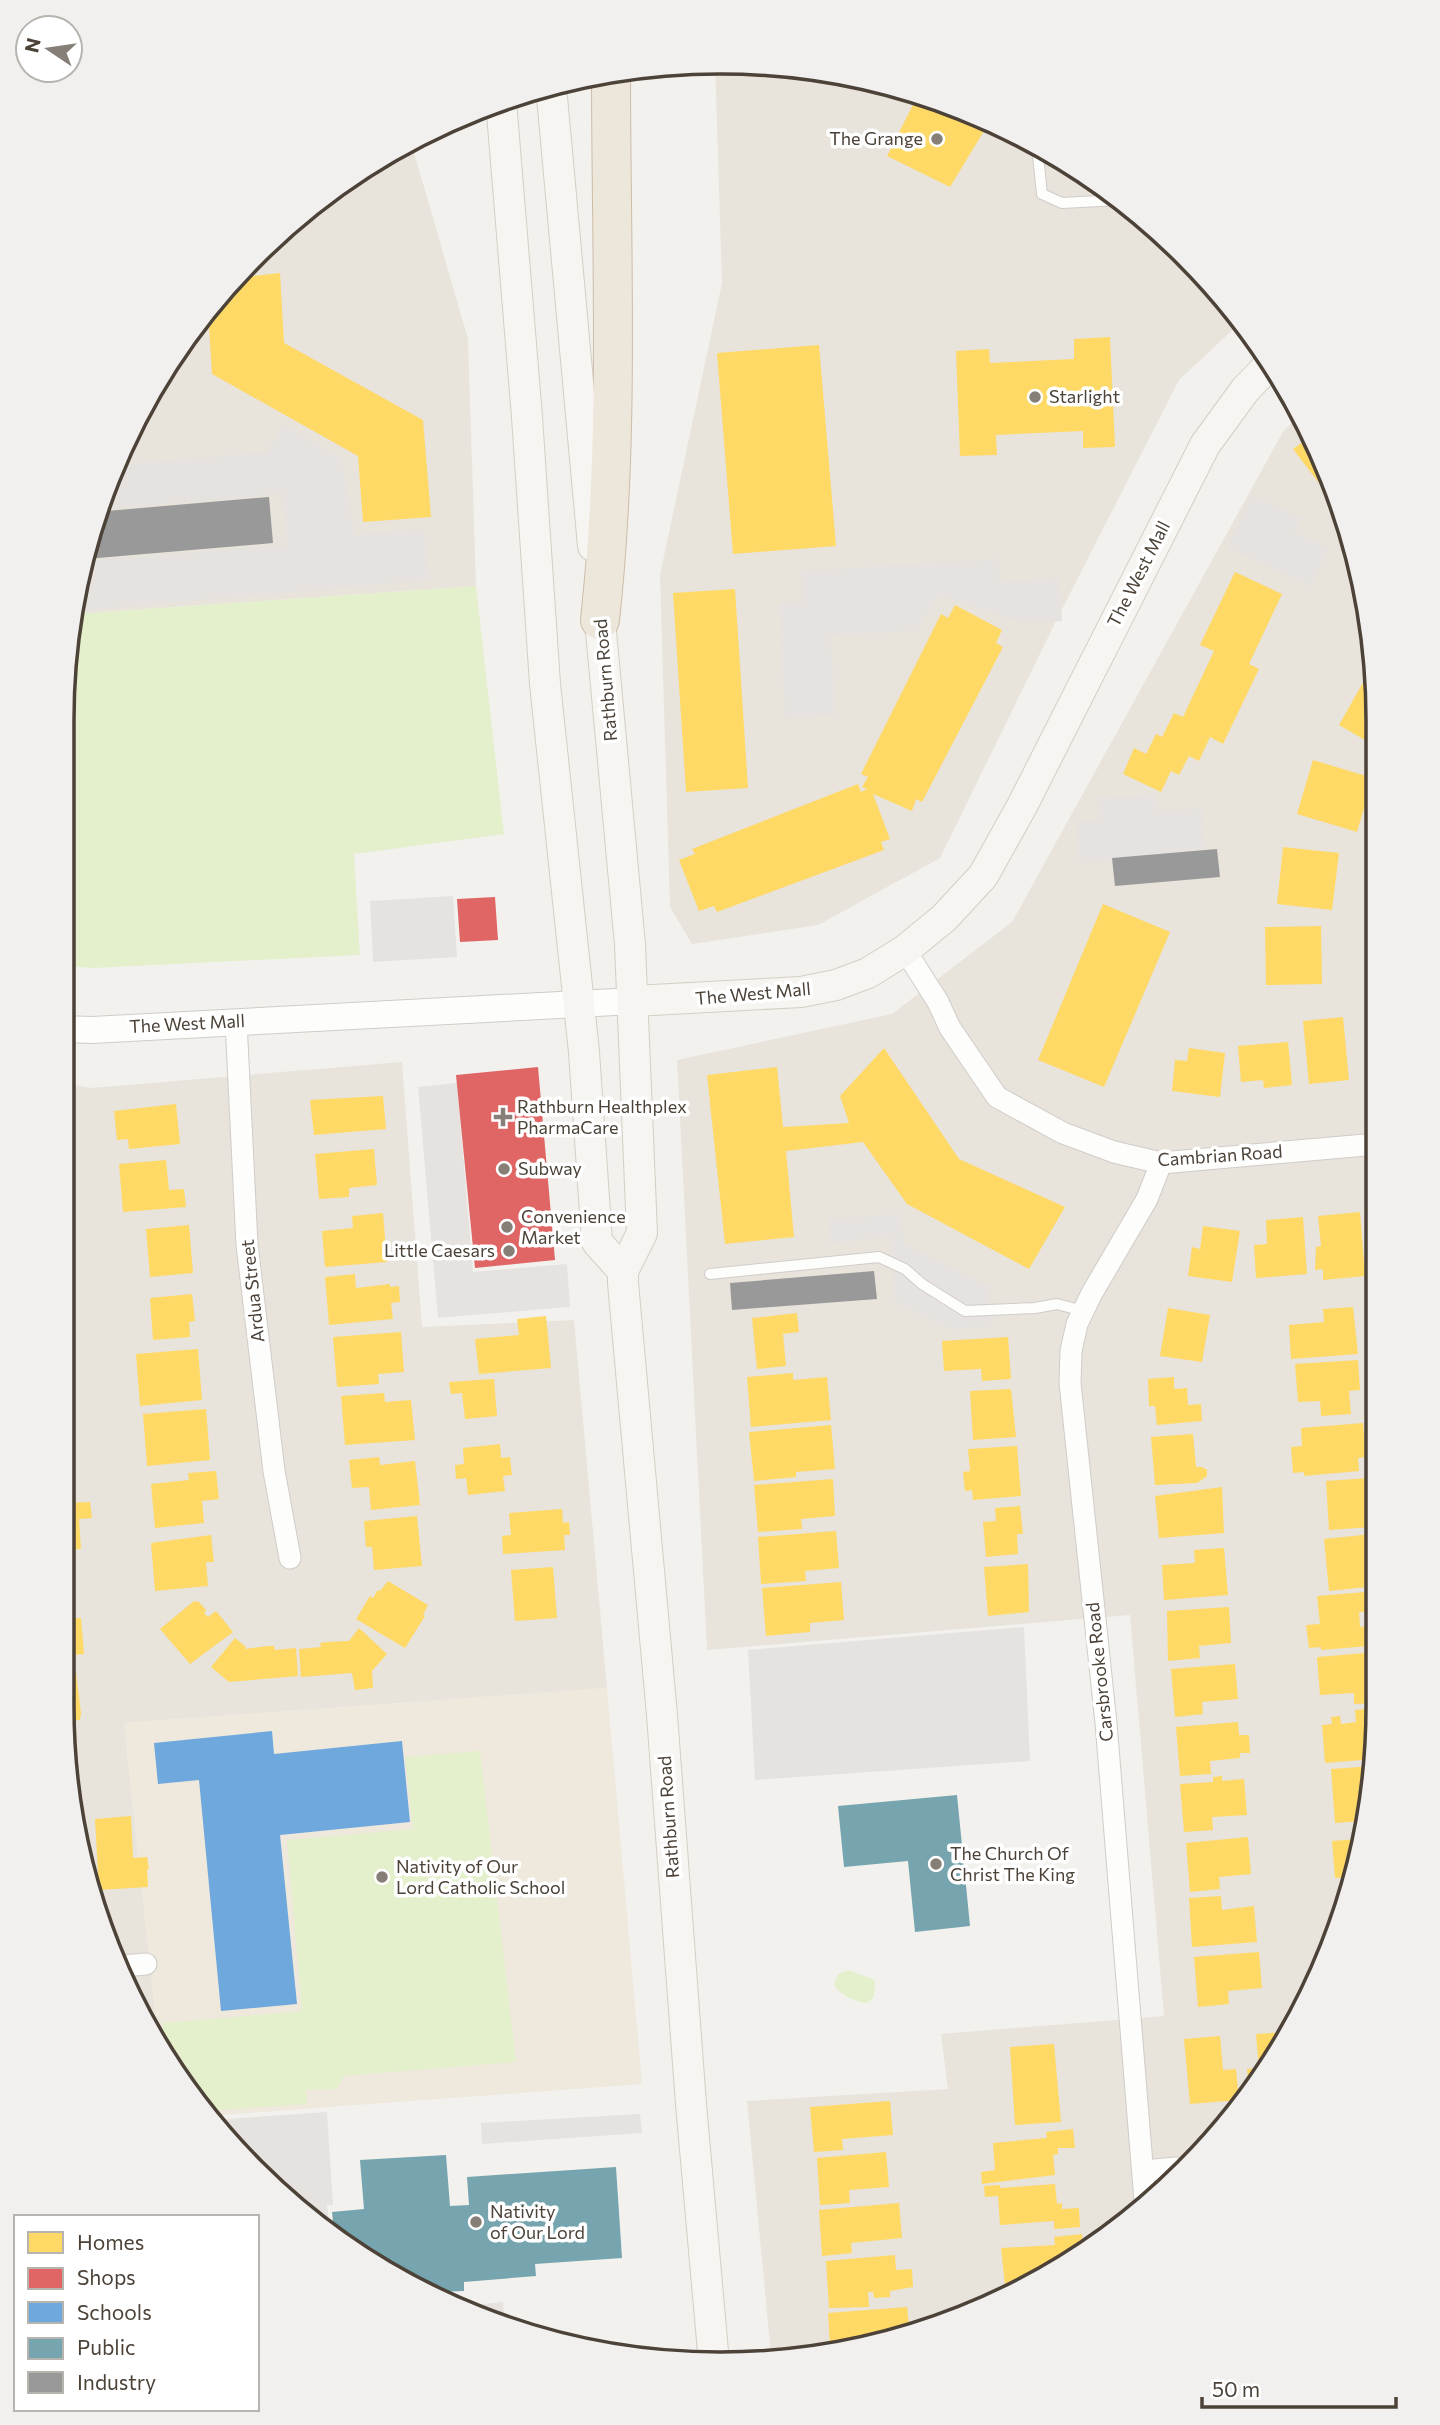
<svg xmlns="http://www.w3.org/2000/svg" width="1440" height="2425" font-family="Commissioner,sans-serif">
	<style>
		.residential { fill: #e8e3db }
		.education { fill: #eee8dd }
		.green { fill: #e4efcc }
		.parking { fill: #e5e2df }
		.homes { fill: #ffd966 }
		.shops { fill: #e06666 }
		.schools { fill: #6fa8dc }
		.public { fill: #76a5af }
		.industry { fill: #999 }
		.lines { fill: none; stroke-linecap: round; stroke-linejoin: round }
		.service-casing { stroke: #d0ccc8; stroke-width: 12 }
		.minor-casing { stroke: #d0ccc8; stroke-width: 23 }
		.tertiary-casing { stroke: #d0ccc8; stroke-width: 28 }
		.secondary-casing { stroke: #d4cec4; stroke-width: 32 }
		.motorway-casing { stroke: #cdbca7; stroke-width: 40 }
		.service { stroke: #fdfdfc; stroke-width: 10 }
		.minor { stroke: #fdfdfc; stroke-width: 21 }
		.tertiary { stroke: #fdfdfc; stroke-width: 26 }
		.secondary { stroke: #f7f5f1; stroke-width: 30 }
		.motorway { stroke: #ede6db; stroke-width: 38 }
		.poi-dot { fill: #867f78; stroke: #fff; stroke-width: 2.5 }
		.labels { text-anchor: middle; stroke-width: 7; stroke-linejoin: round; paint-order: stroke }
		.poi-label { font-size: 18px; fill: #4c4238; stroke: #fff; text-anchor: start }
		.street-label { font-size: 18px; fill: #4c4238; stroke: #fff }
		.rim { fill: none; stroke: #4c4238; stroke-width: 3.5 }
	</style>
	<rect width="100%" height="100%" fill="#f3f1ee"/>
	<!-- residential -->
	<g class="residential">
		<polygon points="720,61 849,74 972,112 1086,173 1215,285 1241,322 1179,380 1056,621 940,858 818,925 692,944 670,907 660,575 722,283 715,62"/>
		<polygon points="411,142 468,339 476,586 75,614 96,508 172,354 254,254 354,172"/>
		<polygon points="1301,416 1356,549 1377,677 1377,1748 1344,1917 1268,2071 1121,2228 931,2329 771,2355 747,2101 948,2089 941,2034 1164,2016 1130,1615 707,1650 677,1060 892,1014 1012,922 1284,430"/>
		<polygon points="402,1062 422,1327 574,1320 607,1688 124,1723 157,2030 96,1916 61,1705 62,1083 91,1088"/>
	</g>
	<!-- education -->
	<polygon class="education" points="607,1688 642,2084 208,2116 197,2106 157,2030 124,1723"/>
	<!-- green -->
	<g class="green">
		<polygon points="476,586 504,834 354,854 360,955 94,968 62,966 63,677 75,614"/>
		<polygon points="480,1751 516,2062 344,2076 337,2089 306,2090 307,2104 203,2111 197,2106 164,2044 163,2023 302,2011 287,1840 413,1829 405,1757"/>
		<path d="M 848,1970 L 875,1980 L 874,1997 L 867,2003 C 855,2002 839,1995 834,1984 L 838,1974 Z"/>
	</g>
	<!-- parking -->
	<g class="parking">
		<polygon points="283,425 341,458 355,535 424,529 430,580 76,611 86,561 288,545 282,494 96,510 118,465 267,452"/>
		<polygon points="1251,495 1301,518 1295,533 1329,548 1311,586 1227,548"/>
		<polygon points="999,559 1000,582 1059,578 1062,621 1022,623 938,595 918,631 831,635 835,715 785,718 779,603 803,602 801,571"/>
		<polygon points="1156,795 1157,811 1202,808 1205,855 1079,863 1076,821 1099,820 1098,798"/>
		<polygon points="453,896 457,957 373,962 370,901"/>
		<polygon points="457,1083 473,1272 567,1264 570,1307 438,1318 418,1087"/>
		<polygon points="900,1214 905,1244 989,1286 991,1327 949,1329 895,1302 890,1236 831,1244 827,1219"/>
		<polygon points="1024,1627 1030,1761 755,1780 748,1650"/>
		<polygon points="327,2112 333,2205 327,2205 330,2229 328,2229 212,2120"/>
		<polygon points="640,2114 642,2133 482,2144 481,2123"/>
		<polygon points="503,2302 505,2327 463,2306"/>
	</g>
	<!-- homes -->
	<g class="homes">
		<polygon points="918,95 972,112 990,121 950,187 887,156"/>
		<polygon points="280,273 284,343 423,420 431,517 363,522 358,456 212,374 208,310 235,278"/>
		<polygon points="1110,337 1115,447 1083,448 1083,431 996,435 997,455 960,456 956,351 989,349 990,363 1074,359 1074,339"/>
		<polygon points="819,345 836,546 733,554 717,353"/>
		<polygon points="1310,437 1339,507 1338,508 1293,449"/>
		<polygon points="1235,572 1282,594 1249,664 1259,669 1223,744 1210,737 1199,761 1189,756 1179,775 1171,771 1161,792 1123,774 1134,748 1146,754 1156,734 1162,737 1174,713 1183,717 1214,651 1200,645"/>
		<polygon points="735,589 748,788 686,792 673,593"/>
		<polygon points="955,605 1002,630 996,643 1003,647 922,802 916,799 912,811 873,794 890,839 881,842 884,850 717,912 714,906 699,911 679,860 695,854 692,849 858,784 861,792 867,789 862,787 868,777 861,774 941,614 948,618"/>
		<polygon points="1365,679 1377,685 1377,747 1339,725"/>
		<polygon points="1313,760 1373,778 1357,832 1297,814"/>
		<polygon points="1283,847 1339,853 1332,910 1277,904"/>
		<polygon points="1103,904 1170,932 1104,1087 1038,1060"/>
		<polygon points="1321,926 1322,984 1266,985 1265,927"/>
		<polygon points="1343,1017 1349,1080 1309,1084 1303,1021"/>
		<polygon points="1288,1042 1292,1085 1264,1088 1263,1080 1241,1082 1238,1046"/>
		<polygon points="884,1048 959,1159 1065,1207 1029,1269 907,1204 863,1142 786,1151 794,1237 725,1244 707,1075 777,1067 783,1127 849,1123 840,1096"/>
		<polygon points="1189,1048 1225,1053 1220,1097 1172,1091 1175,1060 1187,1061"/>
		<polygon points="383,1096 386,1129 314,1135 310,1100"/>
		<polygon points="176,1104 180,1144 129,1149 128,1139 117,1140 114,1111"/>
		<polygon points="374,1149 377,1185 349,1188 349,1197 319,1199 315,1154"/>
		<polygon points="166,1160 169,1190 184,1189 186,1207 123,1212 119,1164"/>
		<polygon points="1360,1212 1365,1276 1323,1280 1323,1269 1315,1270 1316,1247 1321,1246 1318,1216"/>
		<polygon points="383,1213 387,1262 325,1267 322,1231 353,1228 352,1216"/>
		<polygon points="1303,1217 1307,1274 1256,1278 1254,1245 1267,1244 1266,1220"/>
		<polygon points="189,1225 193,1273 150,1277 146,1229"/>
		<polygon points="1203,1226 1240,1231 1232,1282 1188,1276 1192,1247 1200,1249"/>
		<polygon points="355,1274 356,1288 390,1284 390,1287 399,1286 400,1302 391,1303 393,1319 329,1325 325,1277"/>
		<polygon points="192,1294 195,1321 189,1322 190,1337 153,1340 150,1298"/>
		<polygon points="1353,1307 1358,1354 1291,1359 1289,1325 1324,1322 1323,1309"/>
		<polygon points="1168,1308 1210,1315 1202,1362 1160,1356"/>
		<polygon points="797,1313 799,1332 783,1334 786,1366 757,1369 752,1318"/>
		<polygon points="546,1316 551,1368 479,1374 475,1339 519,1335 517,1319"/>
		<polygon points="401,1332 404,1372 378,1374 379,1384 337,1387 333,1337"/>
		<polygon points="1008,1337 1011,1379 982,1381 981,1369 944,1371 942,1341"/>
		<polygon points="198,1349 202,1400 140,1406 136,1354"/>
		<polygon points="1358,1360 1360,1390 1349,1391 1351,1414 1321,1416 1320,1401 1298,1402 1295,1364"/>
		<polygon points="793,1373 793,1380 827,1377 831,1420 751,1427 747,1377"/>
		<polygon points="1174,1377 1174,1389 1187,1388 1188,1405 1201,1404 1202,1421 1157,1425 1155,1406 1149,1406 1148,1379"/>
		<polygon points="494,1379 497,1416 465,1419 462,1393 451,1394 449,1382"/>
		<polygon points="62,1382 69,1382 73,1429 62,1430"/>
		<polygon points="1011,1389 1016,1437 973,1440 970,1391"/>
		<polygon points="384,1393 385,1402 411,1400 415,1440 345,1445 341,1396"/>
		<polygon points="206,1409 210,1460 147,1466 143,1414"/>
		<polygon points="1363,1423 1366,1457 1358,1458 1359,1471 1304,1476 1304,1472 1293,1473 1291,1447 1302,1446 1301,1428"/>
		<polygon points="831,1425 835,1469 796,1472 796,1477 754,1481 749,1432"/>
		<polygon points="1193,1434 1196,1467 1202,1467 1207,1470 1207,1476 1197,1483 1155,1485 1151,1437"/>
		<polygon points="500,1444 501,1458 510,1457 512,1475 503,1476 505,1491 468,1495 466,1478 456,1479 455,1465 464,1464 463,1448"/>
		<polygon points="1017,1446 1021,1496 973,1500 972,1490 965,1491 963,1472 970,1471 968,1449"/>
		<polygon points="379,1457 380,1465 415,1461 420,1505 371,1510 369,1487 352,1488 349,1460"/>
		<polygon points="216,1471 219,1499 202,1501 204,1523 155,1528 151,1484 189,1480 188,1473"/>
		<polygon points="1369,1478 1372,1527 1329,1530 1326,1481"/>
		<polygon points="833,1479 835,1516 801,1519 802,1529 758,1532 754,1485"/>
		<polygon points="1222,1487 1224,1533 1159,1538 1155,1496"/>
		<polygon points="90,1502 92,1518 79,1519 81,1549 61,1550 62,1503"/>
		<polygon points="1020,1506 1023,1534 1017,1534 1018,1554 986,1557 983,1522 996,1521 995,1508"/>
		<polygon points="562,1509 563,1523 569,1522 570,1535 564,1535 565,1550 503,1554 502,1536 511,1535 509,1513"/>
		<polygon points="417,1516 422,1566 374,1570 372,1547 366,1547 364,1521"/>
		<polygon points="836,1531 839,1568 805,1571 806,1581 761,1584 758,1537"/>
		<polygon points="1372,1534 1377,1586 1329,1591 1324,1539"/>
		<polygon points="211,1535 214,1562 206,1562 208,1586 155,1591 151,1543"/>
		<polygon points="1224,1548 1228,1595 1164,1600 1162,1565 1195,1563 1194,1550"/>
		<polygon points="61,1557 63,1557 68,1604 61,1605"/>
		<polygon points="1028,1564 1029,1612 988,1616 984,1567"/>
		<polygon points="553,1567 557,1618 515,1621 511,1570"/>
		<polygon points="388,1581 428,1605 423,1615 425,1616 405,1648 356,1619 370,1596 373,1598 378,1590 380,1591"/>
		<polygon points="841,1582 844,1620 810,1623 810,1632 766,1636 762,1588"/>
		<polygon points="1377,1591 1377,1611 1359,1612 1360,1627 1368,1626 1369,1646 1321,1650 1321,1647 1309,1648 1306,1625 1320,1624 1317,1596"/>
		<polygon points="194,1601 199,1602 206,1610 204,1613 208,1617 216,1611 233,1632 190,1664 160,1629"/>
		<polygon points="1229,1607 1231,1643 1199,1646 1200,1658 1168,1661 1167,1611"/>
		<polygon points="81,1618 84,1654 61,1656 61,1619"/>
		<polygon points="359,1628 387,1654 372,1671 373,1688 355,1690 352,1673 301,1677 299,1649 321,1647 320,1643 327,1642 349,1641"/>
		<polygon points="235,1638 246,1647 245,1649 268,1646 274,1646 275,1650 296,1648 298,1676 229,1682 211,1667"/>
		<polygon points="1377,1652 1377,1703 1354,1704 1354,1693 1320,1695 1317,1657"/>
		<polygon points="1235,1664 1238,1699 1202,1702 1203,1714 1175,1717 1171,1669"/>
		<polygon points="76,1672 81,1713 80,1720 64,1721 61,1705 61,1673"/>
		<polygon points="1377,1708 1375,1759 1325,1763 1322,1725 1332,1724 1331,1717 1340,1716 1341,1724 1356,1722 1355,1710"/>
		<polygon points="1238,1722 1239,1735 1249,1735 1250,1753 1240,1753 1240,1758 1210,1761 1211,1774 1180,1776 1176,1727"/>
		<polygon points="1374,1766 1363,1821 1335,1823 1331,1769"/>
		<polygon points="1222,1776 1222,1781 1244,1779 1247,1815 1212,1817 1213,1830 1184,1832 1180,1784 1213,1782 1213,1777"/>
		<polygon points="131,1816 133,1858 147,1857 149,1869 147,1869 148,1887 99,1890 95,1819"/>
		<polygon points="1248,1837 1251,1874 1219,1877 1220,1889 1190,1892 1186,1843"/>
		<polygon points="1359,1839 1352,1877 1335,1878 1332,1841"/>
		<polygon points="87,1861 94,1861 93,1889 92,1889"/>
		<polygon points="1221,1896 1222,1910 1254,1906 1257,1942 1192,1947 1189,1898"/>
		<polygon points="1347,1898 1344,1917 1338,1928 1332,1929 1331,1915 1338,1914 1337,1899"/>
		<polygon points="1259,1952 1262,1988 1228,1991 1229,2004 1198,2007 1194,1957"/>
		<polygon points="1287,2032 1268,2071 1249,2091 1247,2069 1259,2068 1256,2034"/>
		<polygon points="1220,2036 1223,2070 1236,2069 1239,2100 1190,2104 1184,2039"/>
		<polygon points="1054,2044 1061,2122 1015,2125 1010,2047"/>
		<polygon points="890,2101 893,2135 842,2139 843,2150 814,2152 810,2107"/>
		<polygon points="1073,2129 1075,2148 1058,2148 1058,2154 1053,2155 1055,2175 982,2184 981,2172 995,2170 993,2143 1047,2138 1046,2132"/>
		<polygon points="886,2152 889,2187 849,2190 850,2203 820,2205 817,2158"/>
		<polygon points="1055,2184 1057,2204 1062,2203 1062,2209 1079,2208 1080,2227 1054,2229 1054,2221 1000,2225 998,2196 985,2197 984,2186 1000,2185 1000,2188"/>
		<polygon points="899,2203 902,2238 851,2243 852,2253 822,2256 819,2210"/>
		<polygon points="1082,2234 1083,2248 1014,2285 1005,2286 1001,2248 1055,2245 1054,2237"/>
		<polygon points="895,2255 896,2270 912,2269 913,2287 890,2291 890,2297 874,2298 873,2292 868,2292 869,2307 829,2308 826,2261"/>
		<polygon points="907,2307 910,2332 830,2346 828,2313"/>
	</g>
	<!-- shops -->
	<g class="shops">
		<polygon points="495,897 498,940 460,942 457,899"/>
		<polygon points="538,1067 555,1260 475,1268 456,1075"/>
	</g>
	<!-- schools -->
	<polygon class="schools" points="272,1731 274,1754 402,1741 410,1822 280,1835 297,2004 221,2011 199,1780 158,1784 154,1743"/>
	<!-- public -->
	<g class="public">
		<polygon points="957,1795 970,1926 915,1932 908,1861 844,1867 838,1806"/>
		<polygon points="446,2155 450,2206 469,2205 467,2177 616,2167 622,2258 535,2264 536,2276 464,2282 464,2291 435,2292 354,2253 331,2232 334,2231 332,2212 364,2209 360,2160"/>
	</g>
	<!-- industry -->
	<g class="industry">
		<polygon points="269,497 273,543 86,559 95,512"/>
		<polygon points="1217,849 1220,877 1115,886 1112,858"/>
		<polygon points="874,1271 877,1299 732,1310 730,1283"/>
	</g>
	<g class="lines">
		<!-- service casing -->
		<g class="service-casing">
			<g id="service">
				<polyline points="1037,146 1042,194 1062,203 1118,200"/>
				<polyline points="710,1274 879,1257 905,1269 922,1284 965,1311 1035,1308 1057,1304 1083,1311"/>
			</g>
		</g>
		<!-- minor casing -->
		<g class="minor-casing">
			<g id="minor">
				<polyline points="905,950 938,1002 950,1028 997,1097 1063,1133 1114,1152 1161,1163 1377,1144"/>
				<polyline points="236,1021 247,1245 274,1471 290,1558"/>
				<polyline points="122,1966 146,1964"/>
				<polyline points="1144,2171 1176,2168"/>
				<polyline points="1145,2201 1106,1723 1070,1383 1071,1351 1077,1324 1092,1293 1147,1199 1161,1163"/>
			</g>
		</g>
		<!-- tertiary casing -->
		<g class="tertiary-casing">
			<polyline id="tertiary" points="62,1029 92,1030 634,1001"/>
		</g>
		<!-- secondary casing -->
		<g class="secondary-casing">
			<g id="secondary">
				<polyline points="551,86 593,546"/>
				<polyline points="501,101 527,417 545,684 584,1052 597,1242 623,1271"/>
				<polyline points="598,599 630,945 642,1233 623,1271 623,1283 662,1715 691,2104 714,2363"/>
				<polyline points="634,1001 801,992 836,985 868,973 905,950 944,918 983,876 1022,806 1205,445 1245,390 1271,363"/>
			</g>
		</g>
		<!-- motorway casing -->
		<g class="motorway-casing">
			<path id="motorway" d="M 600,620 C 620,438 611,255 611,72"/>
		</g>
		<!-- service -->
		<use href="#service" class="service"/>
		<!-- minor -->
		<use href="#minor" class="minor"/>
		<!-- tertiary -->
		<use href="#tertiary" class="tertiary"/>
		<!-- secondary -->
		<use href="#secondary" class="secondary"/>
		<!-- motorway -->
		<use href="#motorway" class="motorway"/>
	</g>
	<!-- markers -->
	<g class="poi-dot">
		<circle cx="937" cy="139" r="7"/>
		<circle cx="1035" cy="397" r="7"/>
		<path d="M499.5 1106.5h7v7h7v7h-7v7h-7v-7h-7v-7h7z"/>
		<circle cx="504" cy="1169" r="7"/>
		<circle cx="507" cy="1227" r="7"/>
		<circle cx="509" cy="1251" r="7"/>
		<circle cx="936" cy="1864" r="7"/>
		<circle cx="382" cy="1877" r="7"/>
		<circle cx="476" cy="2222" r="7"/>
	</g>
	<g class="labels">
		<!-- poi labels -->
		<g class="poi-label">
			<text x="923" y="145" text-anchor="end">The Grange</text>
			<text x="1049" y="403">Starlight</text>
			<text x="517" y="1113">Rathburn Healthplex<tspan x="517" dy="21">PharmaCare</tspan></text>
			<text x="518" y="1175">Subway</text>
			<text x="521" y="1223">Convenience<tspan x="521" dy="21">Market</tspan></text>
			<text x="495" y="1257" text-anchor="end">Little Caesars</text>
			<text x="950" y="1860">The Church Of<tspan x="950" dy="21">Christ The King</tspan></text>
			<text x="396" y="1873">Nativity of Our<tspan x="396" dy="21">Lord Catholic School</tspan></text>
			<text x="490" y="2218">Nativity<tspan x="490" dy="21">of Our Lord</tspan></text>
		</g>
		<!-- street labels -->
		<g class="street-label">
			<text transform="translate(1139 574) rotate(-63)" y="6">The West Mall</text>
			<text transform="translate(606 680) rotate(-95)" y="6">Rathburn Road</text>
			<text transform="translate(753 994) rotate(-5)" y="6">The West Mall</text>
			<text transform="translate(187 1024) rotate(-3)" y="6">The West Mall</text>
			<text transform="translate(1220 1156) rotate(-4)" y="6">Cambrian Road</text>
			<text transform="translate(253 1291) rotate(-96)" y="6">Ardua Street</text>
			<text transform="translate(1100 1672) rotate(-96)" y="6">Carsbrooke Road</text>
			<text transform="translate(669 1817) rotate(-94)" y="6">Rathburn Road</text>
		</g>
	</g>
	<!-- crop -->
	<path d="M0 0H1440V2425H0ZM720 74H720A646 646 0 0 1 1366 720V1706A646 646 0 0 1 720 2352H720A646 646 0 0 1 74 1706V720A646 646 0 0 1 720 74Z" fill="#f1f0ef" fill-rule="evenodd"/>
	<path class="rim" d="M720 74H720A646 646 0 0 1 1366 720V1706A646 646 0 0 1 720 2352H720A646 646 0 0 1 74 1706V720A646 646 0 0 1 720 74Z"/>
	<!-- legend -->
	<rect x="14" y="2215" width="245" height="196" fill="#ffffff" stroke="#b7b3af" stroke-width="2"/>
	<rect x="28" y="2232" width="35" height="21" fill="#ffd966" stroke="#b7b3af" stroke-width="2"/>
	<text x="77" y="2250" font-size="21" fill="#4c4238">Homes</text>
	<rect x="28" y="2268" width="35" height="21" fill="#e06666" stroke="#b7b3af" stroke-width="2"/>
	<text x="77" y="2285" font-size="21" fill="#4c4238">Shops</text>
	<rect x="28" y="2302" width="35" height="21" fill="#6fa8dc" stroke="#b7b3af" stroke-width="2"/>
	<text x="77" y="2320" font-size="21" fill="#4c4238">Schools</text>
	<rect x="28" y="2338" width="35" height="21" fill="#76a5af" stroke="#b7b3af" stroke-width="2"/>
	<text x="77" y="2355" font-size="21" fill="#4c4238">Public</text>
	<rect x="28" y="2372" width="35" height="21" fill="#999999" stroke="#b7b3af" stroke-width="2"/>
	<text x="77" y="2390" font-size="21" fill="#4c4238">Industry</text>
	<!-- north arrow -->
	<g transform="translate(49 49) rotate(283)"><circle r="33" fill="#ffffff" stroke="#b7b3af" stroke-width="2"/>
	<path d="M0-5L12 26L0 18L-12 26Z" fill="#867f78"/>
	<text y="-10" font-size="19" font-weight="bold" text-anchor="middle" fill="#4c4238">N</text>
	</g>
	<!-- scale -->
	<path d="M1202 2397v10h194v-10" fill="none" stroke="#4c4238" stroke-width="3.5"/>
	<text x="1212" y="2397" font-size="21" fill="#4c4238" stroke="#ffffff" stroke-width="5" paint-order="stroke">50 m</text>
</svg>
